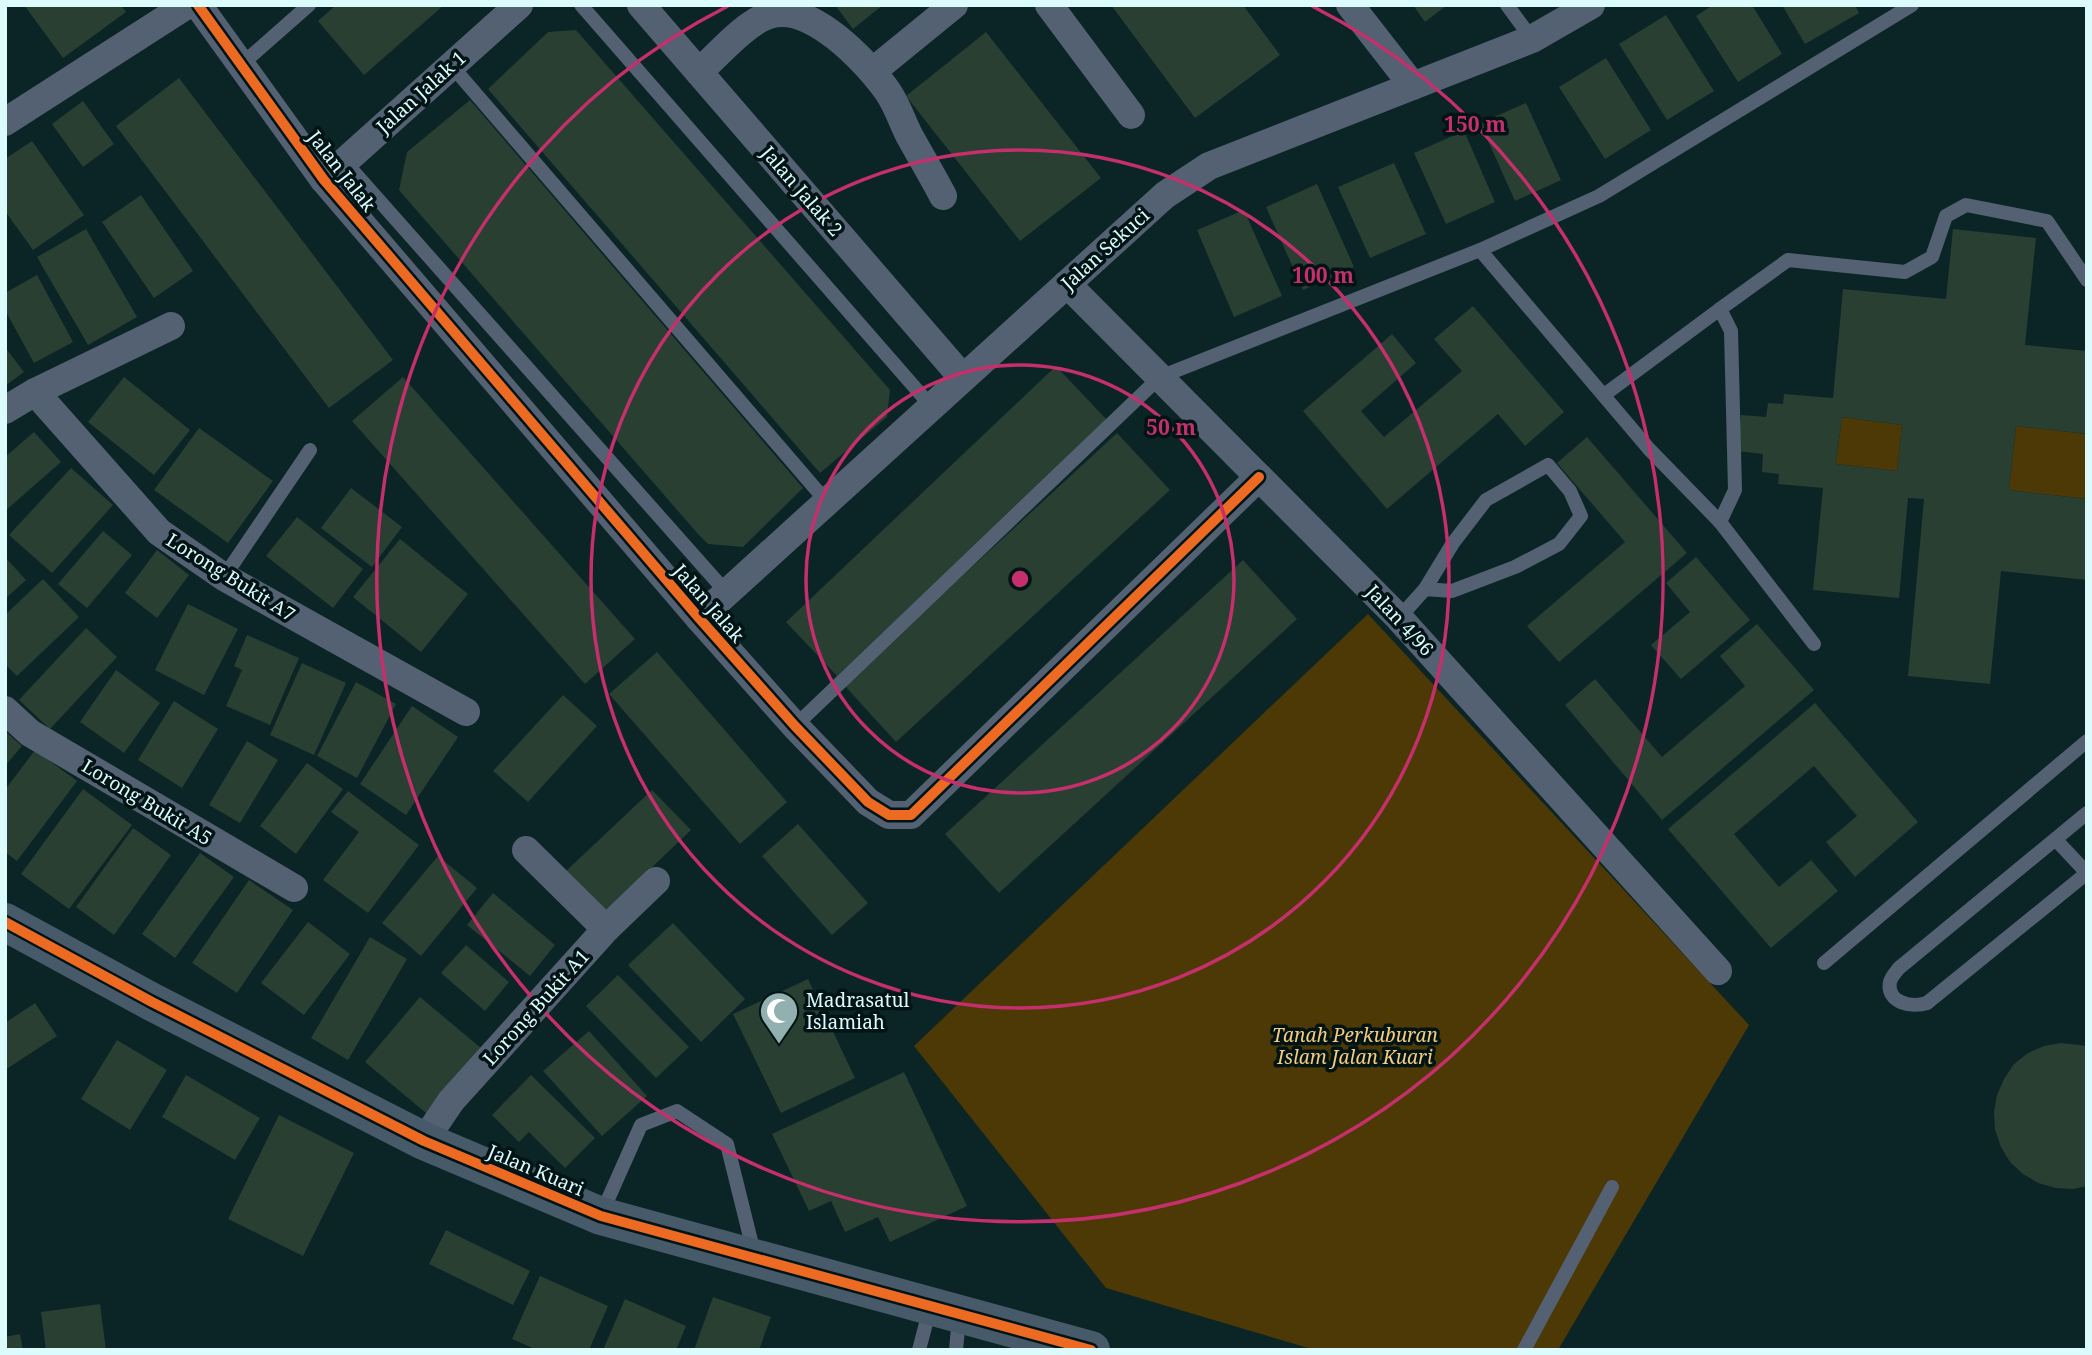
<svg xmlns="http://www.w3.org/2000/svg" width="2092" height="1355" font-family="'Noto Serif',serif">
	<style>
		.green { fill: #4c3906 }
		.building { fill: #283f32; fill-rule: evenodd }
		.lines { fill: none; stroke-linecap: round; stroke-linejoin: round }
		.lane { stroke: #546172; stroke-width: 14 }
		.street { stroke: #546172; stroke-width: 28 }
		.secondary { stroke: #475a69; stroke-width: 38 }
		.cycleway-casing { stroke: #001415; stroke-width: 15 }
		.cycleway { stroke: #ed6a23; stroke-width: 10 }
		.ring { fill: none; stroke: #c52f6b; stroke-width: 3.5 }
		.labels { text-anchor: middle; stroke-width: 7; stroke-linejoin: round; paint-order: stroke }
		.street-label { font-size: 19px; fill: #dcfbfd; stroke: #001415 }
		.poi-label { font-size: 19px; fill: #dcfbfd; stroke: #001415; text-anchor: start }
		.park-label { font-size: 19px; font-style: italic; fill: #f8cc7c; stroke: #001415 }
		.centre { fill: #c52f6b; stroke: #001415; stroke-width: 3.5 }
		.ring-label { font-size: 21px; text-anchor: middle; font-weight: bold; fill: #c52f6b; stroke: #001415; stroke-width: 7; stroke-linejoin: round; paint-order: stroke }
	</style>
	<rect width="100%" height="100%" fill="#0b2425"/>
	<!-- green -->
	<g class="green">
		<polygon points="1842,417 1902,425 1897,471 1836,464"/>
		<polygon points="2016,426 2087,434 2087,499 2009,490"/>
		<polygon points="1368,614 1749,1025 1558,1350 1315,1350 1106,1288 914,1046"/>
	</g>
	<!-- building -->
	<g class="building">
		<polygon points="24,5 121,5 126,12 63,58"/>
		<polygon points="336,5 444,5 364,75 318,21"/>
		<polygon points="835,5 883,5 853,29"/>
		<polygon points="1111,5 1243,5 1280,55 1195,118"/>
		<polygon points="1413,5 1447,5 1425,22"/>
		<polygon points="1713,5 1752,5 1782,54 1738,82 1696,16"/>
		<polygon points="1782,5 1855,5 1859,13 1805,44"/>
		<polygon points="1666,15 1714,91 1667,120 1619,44"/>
		<polygon points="576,30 890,390 887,417 820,473 488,89 548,32"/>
		<polygon points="986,32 1101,178 1020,241 906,96"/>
		<polygon points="1606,58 1651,130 1605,159 1559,87"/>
		<polygon points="179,78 393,360 329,408 116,126"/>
		<polygon points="470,100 803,488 743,547 708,544 698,534 399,190 407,152"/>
		<polygon points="83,101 114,144 83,167 52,124"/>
		<polygon points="1526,103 1561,180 1515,201 1480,123"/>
		<polygon points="1464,131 1495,202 1446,224 1414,153"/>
		<polygon points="32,141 84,215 33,250 5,211 5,159"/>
		<polygon points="1394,163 1426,234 1370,258 1338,187"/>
		<polygon points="1317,184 1354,267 1303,290 1266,207"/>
		<polygon points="141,195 193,271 154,298 102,222"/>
		<polygon points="1244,210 1282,296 1234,317 1197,230"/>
		<polygon points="86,229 137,317 88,345 37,257"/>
		<path d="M 1953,229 L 2036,238 L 2025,345 L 2087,351 L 2087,434 L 2016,426 L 2009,490 L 2087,499 L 2087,580 L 2001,571 L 1990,684 L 1908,676 L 1924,499 L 1908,498 L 1899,598 L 1813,590 L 1823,488 L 1778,484 L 1779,474 L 1762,472 L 1763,454 L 1737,451 L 1741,415 L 1766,417 L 1768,403 L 1783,404 L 1784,394 L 1833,398 L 1843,289 L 1946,299 ZM 1842,417 L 1902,425 L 1897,471 L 1836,464 Z"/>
		<polygon points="37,275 73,342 34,363 5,310 5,293"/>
		<polygon points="1473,306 1564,412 1525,446 1498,414 1387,509 1303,411 1392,334 1416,363 1361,411 1384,437 1462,371 1434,339"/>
		<polygon points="5,347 24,372 5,386"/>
		<polygon points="1056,366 1107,420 837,676 786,622"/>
		<polygon points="124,377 190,430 154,475 88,422"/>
		<polygon points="403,377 635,639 585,684 352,421"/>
		<polygon points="199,428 273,481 228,543 154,490"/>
		<polygon points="34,432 61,462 5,511 5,457"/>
		<polygon points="1117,433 1170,490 896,742 844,685"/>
		<polygon points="1587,437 1687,553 1559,662 1527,626 1625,542 1557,463"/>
		<polygon points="71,468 113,505 52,573 9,535"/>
		<polygon points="351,488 402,527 372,567 321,528"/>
		<polygon points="297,517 363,569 333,608 266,556"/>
		<polygon points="103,531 132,555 87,608 58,584"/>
		<polygon points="400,539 468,594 421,652 353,597"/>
		<polygon points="157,550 189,575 157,618 125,593"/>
		<polygon points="5,557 26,580 5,599"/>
		<polygon points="1696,557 1750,620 1681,679 1651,645 1690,612 1666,583"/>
		<polygon points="1243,560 1297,619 999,893 945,834"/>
		<polygon points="43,579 79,617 17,676 5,664 5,615"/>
		<polygon points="188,604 238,629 204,695 155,670"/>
		<polygon points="1757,624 1814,690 1662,820 1565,705 1595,679 1662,757 1745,686 1720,656"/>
		<polygon points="86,628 117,657 50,729 19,700"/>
		<polygon points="247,635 299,658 270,725 226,706 242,670 234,666"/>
		<polygon points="657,652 787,802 740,844 609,694"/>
		<polygon points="302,663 346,683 314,755 270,735"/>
		<polygon points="116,670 160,703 124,753 80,722"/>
		<polygon points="356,682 396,704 357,778 317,756"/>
		<polygon points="563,695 597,726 528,802 493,771"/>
		<polygon points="174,701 218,729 182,788 138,760"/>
		<polygon points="1815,703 1918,822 1855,877 1826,842 1857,816 1814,766 1734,834 1779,887 1811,860 1838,891 1771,948 1668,829"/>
		<polygon points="412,706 458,737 406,815 360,784"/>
		<polygon points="5,731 22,746 5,766"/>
		<polygon points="247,741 278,760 240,823 209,805"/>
		<polygon points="35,750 77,781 17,861 5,852 5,790"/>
		<polygon points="307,763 343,789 296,854 260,826"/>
		<polygon points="83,789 132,825 69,909 21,874"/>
		<polygon points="652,790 691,830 604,913 565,872"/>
		<polygon points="348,791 419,845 368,913 323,880 359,832 331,812"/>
		<polygon points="798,824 868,903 832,935 762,856"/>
		<polygon points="133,828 171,855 114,935 76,907"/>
		<polygon points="200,853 234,877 175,958 142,934"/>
		<polygon points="438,856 477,888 421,956 382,923"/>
		<polygon points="249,880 293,910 237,993 192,963"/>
		<polygon points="493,893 555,945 530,976 467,925"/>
		<polygon points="308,922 350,954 304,1015 261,983"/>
		<polygon points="673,923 745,999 701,1042 628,965"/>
		<polygon points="370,937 407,959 348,1060 311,1038"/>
		<polygon points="466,945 509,982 485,1011 441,973"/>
		<polygon points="618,975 689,1047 656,1078 586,1006"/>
		<polygon points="808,979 855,1078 781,1113 733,1014"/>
		<polygon points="420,997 481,1048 426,1113 365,1062"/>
		<polygon points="35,1003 57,1036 5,1070 5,1023"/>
		<polygon points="589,1031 647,1096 602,1136 543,1071"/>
		<polygon points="117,1040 167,1070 130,1130 81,1099"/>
		<polygon points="2061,1043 2087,1046 2087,1186 2073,1189 2056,1188 2038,1183 2023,1174 2010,1162 2001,1147 1995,1130 1994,1112 1997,1095 2004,1079 2014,1064 2028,1053 2044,1046"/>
		<polygon points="904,1072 967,1206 890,1242 878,1217 845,1232 831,1201 809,1211 772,1134"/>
		<polygon points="186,1075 260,1118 235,1160 162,1117"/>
		<polygon points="531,1075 595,1138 565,1168 529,1132 519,1142 492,1115"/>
		<polygon points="279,1115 354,1153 303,1256 228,1219"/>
		<polygon points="446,1230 530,1271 513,1305 429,1264"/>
		<polygon points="540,1276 608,1306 589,1350 537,1350 512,1339"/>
		<polygon points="713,1297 771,1317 759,1350 694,1350"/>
		<polygon points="625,1299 686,1326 676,1350 603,1350"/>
		<polygon points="100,1304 106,1350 46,1350 41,1312"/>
		<polygon points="20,1334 23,1350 5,1350 5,1337"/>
	</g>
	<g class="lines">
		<!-- lane -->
		<g class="lane">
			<polyline points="581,5 931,406"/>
			<polyline points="1507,5 1532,39"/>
			<polyline points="241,65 309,5"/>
			<polyline points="451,65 826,501"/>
			<polyline points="345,162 727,593"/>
			<polyline points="1480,250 1649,449 1720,522 1814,644"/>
			<polyline points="1720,309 1788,260 1905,272 1932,257 1946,216 1966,205 2047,221 2087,280"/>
			<polyline points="1604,395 1720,309 1731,331 1735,490 1720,522"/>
			<polyline points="224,577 310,450"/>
			<polyline points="1399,618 1425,589 1453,543 1486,500 1548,465 1570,491 1581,516 1559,544 1515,567 1452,591 1425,589"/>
			<polyline points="795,726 1160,377 1480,250 1599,196 1912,5"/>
			<path d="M 2056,840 L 2087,873 L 1927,1003 C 1912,1008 1886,1003 1890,982 C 1891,977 1896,972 1899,968 L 2087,813"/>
			<polyline points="1824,963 2087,741"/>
			<polyline points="601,1215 641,1125 677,1111 727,1144 754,1253"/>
			<polyline points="919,1350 930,1308"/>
			<polyline points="956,1350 959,1317"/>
			<polyline points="1524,1350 1612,1187"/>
		</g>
		<!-- street -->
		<g class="street">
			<polyline points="198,5 324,180 699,618 795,726 868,802 889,815 911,815 1259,477"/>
			<polyline points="641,5 962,377"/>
			<polyline points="1049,5 1131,115"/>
			<polyline points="1350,5 1413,86"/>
			<polyline points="873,71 954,5"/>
			<path d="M 699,72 C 718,55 745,23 769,15 C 810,1 867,62 888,92 C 897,105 902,121 909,135 C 920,155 932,175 943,196"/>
			<polyline points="5,122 187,5"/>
			<polyline points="324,180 519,5"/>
			<polyline points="1067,284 1399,618 1718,971"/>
			<polyline points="35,392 159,532 224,577 466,712"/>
			<polyline points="5,410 35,392 171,326"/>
			<polyline points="699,618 1165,195 1209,166 1532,39 1591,5"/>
			<polyline points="5,710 30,733 294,888"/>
			<polyline points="526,850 606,929"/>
			<polyline points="424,1141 451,1101 606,929 656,881"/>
		</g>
		<!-- secondary -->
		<polyline class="secondary" points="5,922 152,1002 424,1141 601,1216 1091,1350"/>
		<!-- cycleway casing -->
		<g class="cycleway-casing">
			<g id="cycleway">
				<polyline points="198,5 324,180 699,618 795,726 868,802 889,815 911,815 1259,477"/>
				<polyline points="5,922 152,1002 424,1141 601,1216 1091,1350"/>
			</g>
		</g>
		<!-- cycleway -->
		<use href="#cycleway" class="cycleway"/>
	</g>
	<!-- distance rings -->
	<g class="ring">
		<circle cx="1020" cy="579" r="214"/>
		<circle cx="1020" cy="579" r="429"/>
		<path d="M1312 6A643 643 0 1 1 728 6"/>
	</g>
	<!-- icons -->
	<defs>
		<g id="mosque-pin" transform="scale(2.0125)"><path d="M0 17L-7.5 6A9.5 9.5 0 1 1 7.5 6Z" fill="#93b0b1" stroke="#001415"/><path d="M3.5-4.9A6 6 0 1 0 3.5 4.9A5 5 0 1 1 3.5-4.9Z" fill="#fff"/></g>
	</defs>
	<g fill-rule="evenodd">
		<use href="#mosque-pin" x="779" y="1011"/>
	</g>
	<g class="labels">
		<!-- street labels -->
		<g class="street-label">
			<text transform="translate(421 92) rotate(-42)" y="7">Jalan Jalak 1</text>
			<text transform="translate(342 171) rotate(52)" y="7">Jalan Jalak</text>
			<text transform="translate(802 191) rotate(49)" y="7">Jalan Jalak 2</text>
			<text transform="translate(1105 249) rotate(-42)" y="7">Jalan Sekuci</text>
			<text transform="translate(231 577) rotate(32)" y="7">Lorong Bukit A7</text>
			<text transform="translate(709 603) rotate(49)" y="7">Jalan Jalak</text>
			<text transform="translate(1400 620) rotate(47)" y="7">Jalan 4/96</text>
			<text transform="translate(147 802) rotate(31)" y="7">Lorong Bukit A5</text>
			<text transform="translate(536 1007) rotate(-48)" y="7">Lorong Bukit A1</text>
			<text transform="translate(536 1170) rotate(23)" y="7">Jalan Kuari</text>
		</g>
		<!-- poi labels -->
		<g class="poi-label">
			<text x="806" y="1007">Madrasatul<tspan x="806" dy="22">Islamiah</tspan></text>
		</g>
		<!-- park labels -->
		<g class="park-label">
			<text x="1355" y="1042">Tanah Perkuburan<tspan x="1355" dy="22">Islam Jalan Kuari</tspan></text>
		</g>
	</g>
	<circle cx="1020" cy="579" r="10" class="centre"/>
	<g class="ring-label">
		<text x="1475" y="132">150 m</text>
		<text x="1323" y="283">100 m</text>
		<text x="1171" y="435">50 m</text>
	</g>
	<!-- border -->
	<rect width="2092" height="1355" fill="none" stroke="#dcfbfd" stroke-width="14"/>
</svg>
